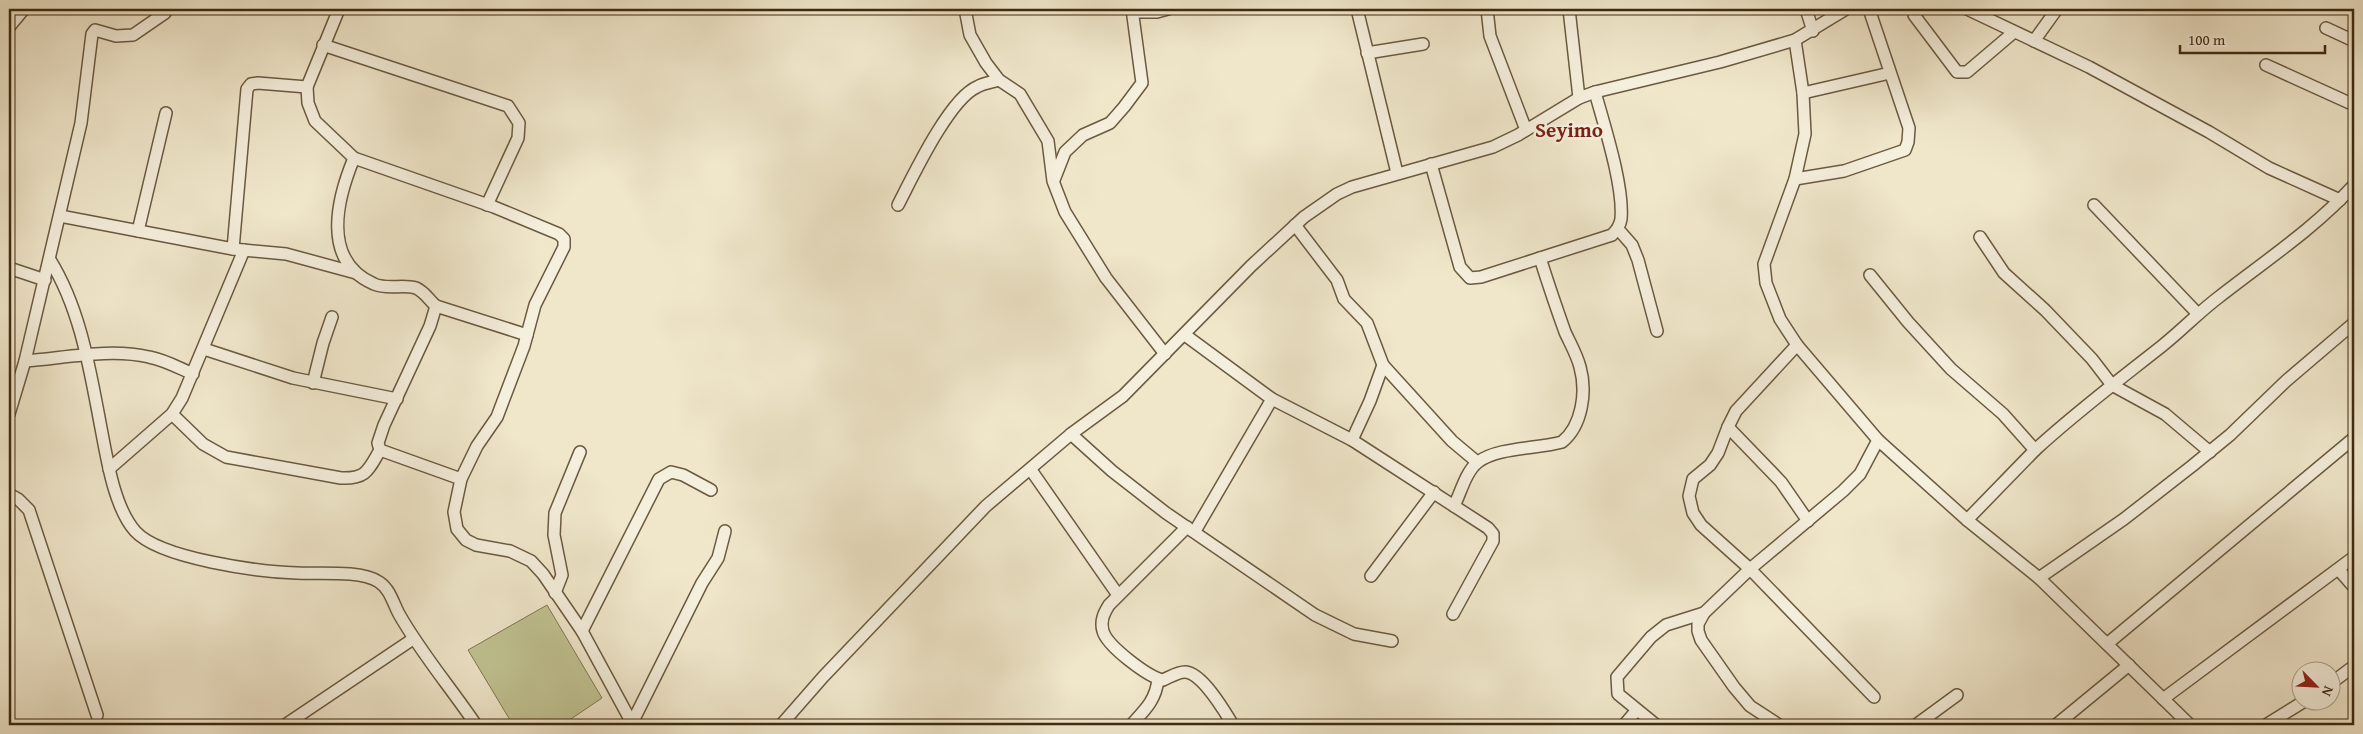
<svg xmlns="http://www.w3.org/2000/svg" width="2363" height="734" font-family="'Gentium Book Plus',serif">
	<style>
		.green { fill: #c1c392; stroke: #807751 }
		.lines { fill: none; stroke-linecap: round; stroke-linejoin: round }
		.minor-casing { stroke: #6a5a3f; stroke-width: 14 }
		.minor { stroke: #f5efdd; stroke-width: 11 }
		.labels { text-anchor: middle; stroke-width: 5; stroke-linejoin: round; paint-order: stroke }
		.quarter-label { font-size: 21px; font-weight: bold; fill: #7a1f14; stroke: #f5efdd }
	</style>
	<rect width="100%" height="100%" fill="#f0e7cb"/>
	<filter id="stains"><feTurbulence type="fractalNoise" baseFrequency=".004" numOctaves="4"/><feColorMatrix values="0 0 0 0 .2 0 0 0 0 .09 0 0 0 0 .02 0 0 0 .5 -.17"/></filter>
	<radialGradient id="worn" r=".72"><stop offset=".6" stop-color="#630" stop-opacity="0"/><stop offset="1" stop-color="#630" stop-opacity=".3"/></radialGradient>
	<!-- green -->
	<polygon class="green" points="547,605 602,698 562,725 513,725 468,650"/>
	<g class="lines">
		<!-- minor casing -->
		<g class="minor-casing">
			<g id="minor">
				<polyline points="339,9 307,87 308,103 315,121 354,158 494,207 559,234 564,239 564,247 535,305 524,346 497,417 477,446 461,479 454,512 457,529 466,540 476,545 510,551 531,561 543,574 582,631 633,725"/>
				<polyline points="965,9 970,35 986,63 999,80 1020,94 1048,141 1053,181 1065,212 1106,278 1165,354"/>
				<polyline points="1357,9 1397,173"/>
				<polyline points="1487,9 1490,36 1526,130"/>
				<polyline points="1569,9 1579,98"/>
				<polyline points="1806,9 1813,31"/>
				<polyline points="1967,9 2089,67 2209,132 2269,168 2340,200"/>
				<polyline points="1134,12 1157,12 1168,9"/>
				<polyline points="1914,15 1957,72 1967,72 2014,32"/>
				<polyline points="9,27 24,9"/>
				<polyline points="2326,28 2354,41"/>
				<polyline points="1795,40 1803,93 1805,134 1795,179 1764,264 1766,283 1780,319 1797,345 1878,440 1967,520 2039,578 2190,725"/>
				<polyline points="2034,41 2057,9"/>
				<polyline points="323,45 508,106 519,123 518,138 487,205"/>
				<polyline points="1367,53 1423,44"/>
				<polyline points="2266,65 2354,105"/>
				<polyline points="1803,93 1890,73"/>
				<path d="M 354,158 C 337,199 321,261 374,284 C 387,290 403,284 416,288 C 425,292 429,300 436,306 L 430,326 L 384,425 L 378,443 L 380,450 L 461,479"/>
				<path d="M 1431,164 L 1460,267 L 1470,278 L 1481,277 L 1612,235 C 1617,230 1620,226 1621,219 C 1624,186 1604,125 1595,92"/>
				<polyline points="1795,179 1844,171 1905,150 1908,142 1909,128 1869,9"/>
				<polyline points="1054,180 1065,152 1083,135 1110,123 1124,107 1142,83 1132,9"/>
				<path d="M 898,205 C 912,178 949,99 977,87 C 983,83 992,82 999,80"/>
				<polyline points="2094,205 2198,314"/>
				<polyline points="60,216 233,249 286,254 356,273"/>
				<polyline points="1295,225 1337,280 1344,299 1367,323 1383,365 1452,441 1477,462"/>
				<polyline points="1618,229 1632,245 1638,260 1657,331"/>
				<polyline points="138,231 166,113"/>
				<polyline points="1980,237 2004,273 2045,310 2092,359 2112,385 2165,414 2210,452"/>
				<polyline points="233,249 247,89 251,84 258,83 307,87"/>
				<path d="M 50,260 C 81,310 90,371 101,428 C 107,459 114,507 135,531 C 160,559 261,572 297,573 C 319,574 361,570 379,582 C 390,589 393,603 399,614 C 421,653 451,688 476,725"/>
				<polyline points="9,268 45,280"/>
				<polyline points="1870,275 1908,322 1951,369 2003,414 2035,450 1967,520"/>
				<polyline points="436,306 527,335"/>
				<polyline points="1185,335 1272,399 1352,440 1488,528 1493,534 1493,541 1453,614"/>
				<polyline points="1797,345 1736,411 1728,427 1718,453 1710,465 1693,479 1689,496 1693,513 1701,525 1750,569 1874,697"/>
				<polyline points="204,349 293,378 397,399"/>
				<path d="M 25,361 C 65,358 110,348 149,357 C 165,360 179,368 193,374"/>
				<polyline points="313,383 323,343 332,317"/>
				<polyline points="9,414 25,361 81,123 92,34 95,30 116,36 133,35 165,13"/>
				<path d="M 172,414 L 203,444 L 226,457 L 341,478 C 366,479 368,471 380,450"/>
				<polyline points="1728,427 1781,482 1808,521"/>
				<polyline points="1071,434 1112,471 1166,513 1315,615 1354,634 1392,641"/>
				<polyline points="1352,440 1370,401 1383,365"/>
				<path d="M 2035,450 C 2075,413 2119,380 2162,346 C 2182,330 2199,312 2219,297 C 2265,261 2315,228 2354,185"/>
				<polyline points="109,469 172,414 182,398 244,250"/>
				<polyline points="1031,470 1118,595"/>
				<polyline points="9,494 18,499 29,510 97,715"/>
				<path d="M 1454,506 C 1461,492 1466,471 1478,462 C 1498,447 1538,449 1562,442 C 1582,426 1587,392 1580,367 C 1577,355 1570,343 1565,332 C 1556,307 1548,283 1540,258"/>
				<path d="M 1187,527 L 1109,605 C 1104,613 1100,621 1103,631 C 1107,646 1148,677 1163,680 C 1170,677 1179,671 1186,672 C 1203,674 1225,712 1233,725"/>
				<polyline points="1195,531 1272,399"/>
				<polyline points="2339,570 2354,587"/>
				<polyline points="1371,576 1434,492"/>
				<polyline points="2039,578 2124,519 2192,466 2230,435 2286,381 2354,323"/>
				<polyline points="555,593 562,575 554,535 555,513 580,452"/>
				<polyline points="582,631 659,479 671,472 683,475 711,490"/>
				<polyline points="2107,644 2354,438"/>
				<polyline points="2330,684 2354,666"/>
				<polyline points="2163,699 2354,557"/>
				<polyline points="632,723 702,583 718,558 725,531"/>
				<polyline points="285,725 413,639"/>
				<polyline points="781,725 823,677 986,506 1071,434 1123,396 1251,266 1304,217 1337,194 1352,187 1493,147 1518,135 1579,98 1595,92 1720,62 1795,40 1846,9"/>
				<path d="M 1131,725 C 1145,710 1156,700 1158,679"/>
				<polyline points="1624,725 1636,711"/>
				<polyline points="1656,725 1618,694 1617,677 1651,637 1666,625 1704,613"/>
				<polyline points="1779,725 1750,706 1734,687 1701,640 1698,631 1698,624 1704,613 1750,569 1843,491 1860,474 1878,440"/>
				<polyline points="1916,725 1957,695"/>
				<polyline points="2056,725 2129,665"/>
				<polyline points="2266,725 2303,702"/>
			</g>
		</g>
		<!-- minor -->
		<use href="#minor" class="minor"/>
	</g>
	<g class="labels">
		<!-- quarter labels -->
		<g class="quarter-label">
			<text x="1569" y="137">Seyimo</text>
		</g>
	</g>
	<!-- margin -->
	<rect width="2363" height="734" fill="none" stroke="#f0e7cb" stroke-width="30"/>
	<rect x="10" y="10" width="2343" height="714" fill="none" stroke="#3e2b10" stroke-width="2.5"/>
	<rect x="15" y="15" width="2333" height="704" fill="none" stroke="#3e2b10"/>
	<!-- north arrow -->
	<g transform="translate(2316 686) rotate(114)"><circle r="24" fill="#f5efdd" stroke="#aca18b"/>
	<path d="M0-4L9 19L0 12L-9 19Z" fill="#8f2418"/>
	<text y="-8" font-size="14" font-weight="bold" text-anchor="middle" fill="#3e2b10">N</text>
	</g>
	<!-- scale -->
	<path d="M2180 45v8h145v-8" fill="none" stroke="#3e2b10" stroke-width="2.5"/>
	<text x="2188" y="45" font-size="15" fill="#3e2b10" stroke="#f5efdd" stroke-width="4" paint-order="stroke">100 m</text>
	<rect width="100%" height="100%" filter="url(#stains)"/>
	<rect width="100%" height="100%" fill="url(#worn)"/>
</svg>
